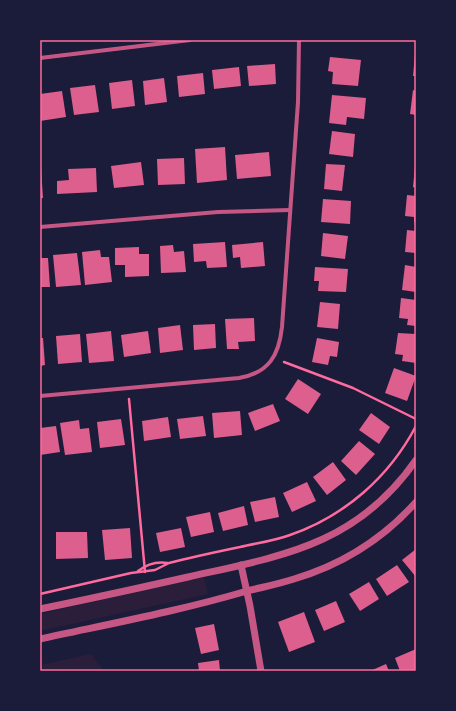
<svg xmlns="http://www.w3.org/2000/svg" width="456" height="711" font-family="Raleway,sans-serif">
	<style>
		.green { fill: #2a1e3b }
		.building { fill: #dd5f8e }
		.lines { fill: none; stroke-linecap: round; stroke-linejoin: round }
		.path { stroke: #ff6b9d; stroke-width: 2.5 }
		.minor { stroke: #c65784; stroke-width: 4 }
		.tertiary { stroke: #c65784; stroke-width: 7 }
		.neatline { fill: none; stroke: #ff6b9d; stroke-width: 1.5 }
	</style>
	<rect width="100%" height="100%" fill="#1b1b3a"/>
	<!-- green -->
	<g class="green">
		<polygon points="204,577 208,594 40,631 40,614"/>
		<polygon points="91,654 104,671 40,671 40,665"/>
	</g>
	<!-- building -->
	<g class="building">
		<polygon points="415,55 416,55 416,76 413,76"/>
		<polygon points="330,57 361,60 358,86 332,84 333,72 328,71"/>
		<polygon points="275,64 276,84 249,86 247,66"/>
		<polygon points="239,67 241,86 214,89 212,70"/>
		<polygon points="203,73 205,94 179,97 177,76"/>
		<polygon points="164,78 167,102 145,105 143,81"/>
		<polygon points="132,80 135,106 112,109 109,83"/>
		<polygon points="95,85 99,112 74,115 70,88"/>
		<polygon points="413,90 416,91 416,115 410,114"/>
		<polygon points="62,91 66,117 40,121 40,94"/>
		<polygon points="332,95 366,98 364,119 347,117 346,125 329,123"/>
		<polygon points="332,131 355,134 353,157 329,154"/>
		<polygon points="225,147 227,180 197,183 195,149"/>
		<polygon points="269,152 271,176 237,179 235,155"/>
		<polygon points="184,158 185,184 158,185 157,159"/>
		<polygon points="141,162 144,185 114,188 111,166"/>
		<polygon points="326,164 345,165 342,191 324,189"/>
		<polygon points="415,167 416,168 416,188 413,187"/>
		<polygon points="96,168 97,192 57,194 57,181 69,180 68,169"/>
		<polygon points="41,169 43,198 40,198 40,170"/>
		<polygon points="407,195 416,196 416,223 414,222 414,217 405,216"/>
		<polygon points="323,199 351,201 350,224 321,222"/>
		<polygon points="407,230 416,231 416,253 405,252"/>
		<polygon points="323,233 348,236 345,259 321,256"/>
		<polygon points="225,242 227,267 207,268 206,261 194,262 193,244"/>
		<polygon points="263,242 265,266 241,268 240,257 233,258 232,245"/>
		<polygon points="173,245 174,252 184,251 186,272 161,273 160,246"/>
		<polygon points="139,247 139,254 149,254 149,276 125,277 125,265 115,265 115,248"/>
		<polygon points="100,250 101,257 109,257 112,282 85,285 82,252"/>
		<polygon points="77,253 81,285 56,287 53,255"/>
		<polygon points="40,258 48,258 50,287 40,287"/>
		<polygon points="405,265 416,267 416,292 402,290"/>
		<polygon points="315,267 348,269 346,292 318,291 319,281 314,281"/>
		<polygon points="401,298 416,300 416,326 407,325 408,319 399,318"/>
		<polygon points="320,302 340,304 338,329 317,327"/>
		<polygon points="254,318 255,341 238,342 239,349 227,349 225,319"/>
		<polygon points="215,324 216,348 194,350 193,325"/>
		<polygon points="180,325 183,350 160,353 158,328"/>
		<polygon points="111,331 114,361 89,363 86,334"/>
		<polygon points="148,331 151,353 124,357 121,335"/>
		<polygon points="398,333 416,334 416,363 402,361 403,355 395,354"/>
		<polygon points="80,334 82,362 58,364 56,336"/>
		<polygon points="40,338 43,338 45,365 40,366"/>
		<polygon points="317,338 339,342 337,357 330,356 328,365 312,362"/>
		<polygon points="394,368 416,376 407,401 385,393"/>
		<polygon points="298,379 321,394 308,414 285,399"/>
		<polygon points="273,404 280,421 255,431 248,413"/>
		<polygon points="240,411 242,435 214,438 212,413"/>
		<polygon points="371,413 390,427 379,444 359,430"/>
		<polygon points="203,416 206,436 180,439 177,419"/>
		<polygon points="168,417 171,437 144,441 142,421"/>
		<polygon points="121,419 125,445 100,448 97,422"/>
		<polygon points="79,420 80,429 89,428 92,452 65,455 60,423"/>
		<polygon points="56,426 60,452 40,455 40,428"/>
		<polygon points="359,441 375,454 356,475 341,461"/>
		<polygon points="333,462 346,480 327,495 313,477"/>
		<polygon points="307,482 316,501 292,512 283,493"/>
		<polygon points="275,497 279,517 255,522 250,502"/>
		<polygon points="244,506 248,525 223,531 218,513"/>
		<polygon points="210,512 214,532 191,537 186,517"/>
		<polygon points="130,528 132,558 105,560 102,530"/>
		<polygon points="181,528 185,547 160,552 156,533"/>
		<polygon points="56,532 87,532 88,558 56,559"/>
		<polygon points="416,549 416,577 402,560"/>
		<polygon points="397,565 409,582 387,596 376,579"/>
		<polygon points="369,582 379,599 360,611 349,594"/>
		<polygon points="336,601 345,622 324,631 315,610"/>
		<polygon points="304,612 315,642 289,652 278,622"/>
		<polygon points="214,624 219,650 201,654 195,628"/>
		<polygon points="416,649 416,671 400,671 395,658"/>
		<polygon points="219,660 220,671 199,671 198,663"/>
		<polygon points="386,664 389,671 370,671"/>
	</g>
	<g class="lines">
		<!-- path -->
		<g class="path">
			<polyline points="284,362 353,388 416,419"/>
			<polyline points="129,399 145,572"/>
			<path d="M 138,571 C 147,564 157,561 168,563"/>
			<path d="M 40,594 L 131,573 L 155,570 L 169,563 C 192,557 216,552 240,547 C 257,543 274,541 290,535 C 345,516 389,477 416,426"/>
		</g>
		<!-- minor -->
		<g class="minor">
			<polyline points="40,58 190,40"/>
			<polyline points="40,227 218,212 290,210"/>
			<path d="M 40,396 L 239,378 C 269,373 279,355 282,327 L 298,102 L 299,40"/>
		</g>
		<!-- tertiary -->
		<g class="tertiary">
			<polyline points="241,565 250,606 261,671"/>
			<path d="M 40,609 C 89,599 139,588 188,577 C 282,556 357,545 416,460"/>
			<path d="M 40,639 C 109,624 179,611 247,591 C 263,587 279,584 294,579 C 341,565 383,539 416,502"/>
		</g>
	</g>
	<!-- border -->
	<rect width="456" height="711" fill="none" stroke="#1b1b3a" stroke-width="82"/>
	<rect x="41" y="41" width="374" height="629" class="neatline"/>
</svg>
